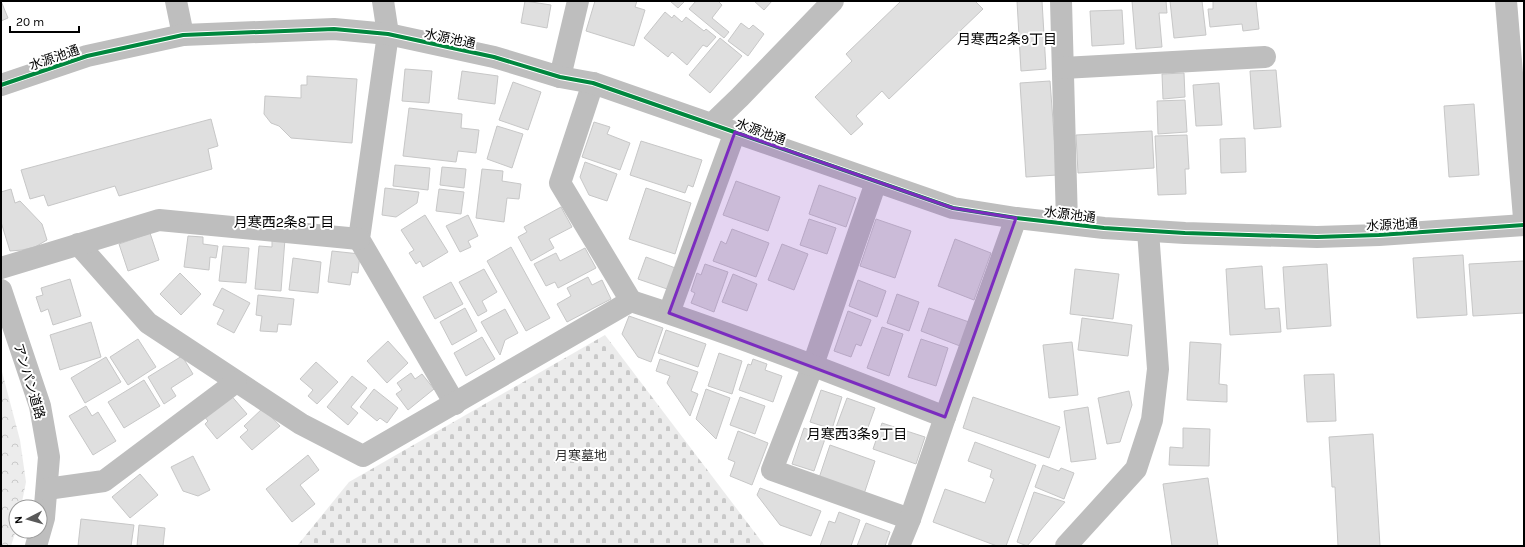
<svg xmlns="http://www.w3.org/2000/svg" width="1525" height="547" font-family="Karla,'Noto Sans JP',sans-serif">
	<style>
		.cemetery { fill: url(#cemetery-stones) }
		.park { fill: url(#park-crowns) }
		.building { fill: #dfdfdf; stroke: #c7c7c7 }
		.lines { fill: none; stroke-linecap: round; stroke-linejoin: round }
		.minor { stroke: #bebebe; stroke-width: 22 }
		.cycleway-casing { stroke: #fff; stroke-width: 6 }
		.cycleway { stroke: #00873e; stroke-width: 4 }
		.marked { fill: #7b2cbf; fill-opacity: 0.2; stroke: #7b2cbf; stroke-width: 3; stroke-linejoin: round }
		.labels { text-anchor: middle; stroke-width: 4; stroke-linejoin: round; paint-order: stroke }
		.street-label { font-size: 13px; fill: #000; stroke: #fff }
		.park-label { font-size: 13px; fill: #333; stroke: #fff }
		.neighbourhood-label { font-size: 14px; fill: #000; stroke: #fff }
	</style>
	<defs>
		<pattern id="cemetery-stones" width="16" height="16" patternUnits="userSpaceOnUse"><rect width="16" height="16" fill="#ececec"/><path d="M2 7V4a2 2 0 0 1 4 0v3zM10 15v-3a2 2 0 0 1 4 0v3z" fill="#c9c9c9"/></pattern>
		<pattern id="park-crowns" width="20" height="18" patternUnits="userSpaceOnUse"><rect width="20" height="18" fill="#ececec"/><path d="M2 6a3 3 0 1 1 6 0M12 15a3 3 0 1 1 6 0" fill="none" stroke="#c9c9c9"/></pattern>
	</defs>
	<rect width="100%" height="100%" fill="#fff"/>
	<!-- cemetery -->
	<polygon class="cemetery" points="605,335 765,546 297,546 349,482"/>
	<!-- park -->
	<polygon class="park" points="1,368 20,440 26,482 21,507 16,507 16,530 11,546 1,546"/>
	<!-- building -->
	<g class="building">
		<polygon points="1,1 8,18 1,21"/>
		<polygon points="525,1 551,5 547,28 521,23"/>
		<polygon points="595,1 637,1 635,7 645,10 634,46 586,31"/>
		<polygon points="670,1 685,1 678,8"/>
		<polygon points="696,1 718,1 722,5 712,18 729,32 724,38 689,9"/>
		<polygon points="754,1 772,1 764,10"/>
		<polygon points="901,1 975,1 983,9 889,99 882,91 856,116 863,124 851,135 815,97 852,61 846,54"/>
		<polygon points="1017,1 1042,1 1046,69 1021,71"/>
		<polygon points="1132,1 1166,1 1167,13 1159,13 1162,47 1136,49"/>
		<polygon points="1170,1 1202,1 1206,35 1174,38"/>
		<polygon points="1213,1 1256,1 1259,29 1243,31 1242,24 1210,27 1208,9 1213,9"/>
		<polygon points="1122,10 1124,44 1092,46 1090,11"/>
		<polygon points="665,12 672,18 674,15 682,22 686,17 704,31 706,29 716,37 707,47 703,45 687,65 672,52 668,57 644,38"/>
		<polygon points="741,23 749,29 753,25 764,34 748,56 728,41"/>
		<polygon points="720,38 742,56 710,93 689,75"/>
		<polygon points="405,69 432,71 429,103 402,101"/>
		<polygon points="1276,70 1281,127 1254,129 1250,71"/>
		<polygon points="462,71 498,76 495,104 458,99"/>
		<polygon points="1184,73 1185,97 1163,99 1162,74"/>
		<polygon points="307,76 357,79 352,143 291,138 279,126 271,123 264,114 265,96 301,98 301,85 307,85"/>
		<polygon points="1050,81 1057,175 1026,177 1020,83"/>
		<polygon points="513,82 541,92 528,130 499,120"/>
		<polygon points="1219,83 1222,125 1196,126 1193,85"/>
		<polygon points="1185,100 1187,132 1158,134 1157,101"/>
		<polygon points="1474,104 1479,175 1449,177 1444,106"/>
		<polygon points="409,108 462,114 461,128 479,130 476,153 458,151 456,162 403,156"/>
		<polygon points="211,119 218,146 208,149 212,169 119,196 115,186 48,206 44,195 30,199 21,170"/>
		<polygon points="594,122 610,127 607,134 630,143 620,170 582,157"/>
		<polygon points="497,126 523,134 512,168 487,159"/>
		<polygon points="1152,131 1154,168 1078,173 1076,135"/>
		<polygon points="1187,135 1189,169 1185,169 1186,194 1158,195 1155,136"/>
		<polygon points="1245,138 1246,172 1221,173 1220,139"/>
		<polygon points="641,141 702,160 693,187 688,185 685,193 630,175"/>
		<polygon points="585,162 617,174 607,201 589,195 580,177"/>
		<polygon points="395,165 430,168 428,190 393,186"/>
		<polygon points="442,167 466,169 464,188 440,185"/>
		<polygon points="482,169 503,171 502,181 521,184 519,199 507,198 504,222 476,218"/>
		<polygon points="736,181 780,197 768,231 723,215"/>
		<polygon points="819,185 856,198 846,227 809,214"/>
		<polygon points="385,188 419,192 417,203 396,217 382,215"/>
		<polygon points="646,188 691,203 675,254 629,239"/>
		<polygon points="11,189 15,203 20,201 42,224 47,240 35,247 22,250 10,251 1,222 1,192"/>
		<polygon points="439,189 464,192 461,214 436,211"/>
		<polygon points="561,207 572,227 549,239 554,248 531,261 518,237 527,232 524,227"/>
		<polygon points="425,215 448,252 423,267 420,261 416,264 409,253 414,250 401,230"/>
		<polygon points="468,215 478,236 468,241 471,247 460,252 446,226"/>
		<polygon points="809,219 836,228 827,254 800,245"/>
		<polygon points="876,219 911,231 895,278 860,266"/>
		<polygon points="732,229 769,243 756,277 713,261 721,241 726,244"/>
		<polygon points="150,233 159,260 128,271 119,244"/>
		<polygon points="188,236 203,237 203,244 218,246 216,258 210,257 209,270 184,267"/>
		<polygon points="272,238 285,239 281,291 255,289 259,246 272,247"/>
		<polygon points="955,239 991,253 974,300 938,286"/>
		<polygon points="782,244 808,254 794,290 768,280"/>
		<polygon points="223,246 249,248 246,283 219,281"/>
		<polygon points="511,247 550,318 526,331 487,261"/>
		<polygon points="585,248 596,268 558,288 555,282 546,286 534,264 556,253 560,261"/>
		<polygon points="332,251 360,254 358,273 352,272 350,285 328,282"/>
		<polygon points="1463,255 1467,315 1417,318 1413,258"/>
		<polygon points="646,257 678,269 670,290 638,279"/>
		<polygon points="293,258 321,262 318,293 289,290"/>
		<polygon points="1524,261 1524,313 1473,316 1469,264"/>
		<polygon points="705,264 728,272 714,312 691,303 695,293 691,291 697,273 701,275"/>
		<polygon points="1327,264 1331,326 1287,329 1283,267"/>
		<polygon points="1262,266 1265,309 1279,308 1281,332 1230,335 1226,269"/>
		<polygon points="484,269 497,292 482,301 487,311 478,316 459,282"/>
		<polygon points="1075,269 1119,274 1113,319 1070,314"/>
		<polygon points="180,273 201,294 181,315 160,294"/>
		<polygon points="733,274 757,284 747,311 722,302"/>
		<polygon points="588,277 592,285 602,280 611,299 567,322 557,304 571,296 567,288"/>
		<polygon points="70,279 81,316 53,325 48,309 41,312 36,297 43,295 41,288"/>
		<polygon points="858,280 886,291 877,317 849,306"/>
		<polygon points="451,282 463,304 435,319 423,297"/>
		<polygon points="222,288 250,303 234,333 217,324 224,310 213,305"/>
		<polygon points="897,294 919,302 909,331 887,323"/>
		<polygon points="258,295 294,299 291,325 278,324 277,332 260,331 262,316 256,315"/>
		<polygon points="465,308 477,331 452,345 440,322"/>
		<polygon points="929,308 969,322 960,346 921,331"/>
		<polygon points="505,309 518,333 505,340 500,355 481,322"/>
		<polygon points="848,311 871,320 861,346 856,344 851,357 834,351"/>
		<polygon points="629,316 663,328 651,362 638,357 622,334"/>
		<polygon points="1082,318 1132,325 1128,356 1078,350"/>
		<polygon points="91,322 101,357 60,370 50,335"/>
		<polygon points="882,327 903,334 889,376 867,368"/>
		<polygon points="666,330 706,344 698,367 658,353"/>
		<polygon points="482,337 495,359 466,376 454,353"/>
		<polygon points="138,339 156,367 128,385 110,357"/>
		<polygon points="921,339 948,348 936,386 908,377"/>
		<polygon points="388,341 408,363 387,383 367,361"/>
		<polygon points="1072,342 1078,395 1049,398 1043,345"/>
		<polygon points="1190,342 1221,344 1219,384 1227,385 1227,402 1187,400"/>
		<polygon points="719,353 742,361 732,394 708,386"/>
		<polygon points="182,356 193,374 171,388 176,396 164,404 148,377"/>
		<polygon points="106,357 121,382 85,403 71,378"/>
		<polygon points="660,359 698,372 691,391 698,394 690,416 667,383 670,376 656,371"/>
		<polygon points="753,359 767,364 765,370 782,376 773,402 739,390 748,364 751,365"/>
		<polygon points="316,362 338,382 317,404 308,396 313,390 300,379"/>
		<polygon points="411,373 415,379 422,374 434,389 408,410 396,394 402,390 397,383"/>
		<polygon points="1334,374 1336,421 1307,422 1304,375"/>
		<polygon points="352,376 367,388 351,407 358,413 348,425 327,407"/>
		<polygon points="144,380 160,406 124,428 108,402"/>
		<polygon points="374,389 398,408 387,423 380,418 377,421 360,407"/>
		<polygon points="706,389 730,398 716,439 696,419"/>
		<polygon points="821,390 842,397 832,429 810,422"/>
		<polygon points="1129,391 1132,405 1120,442 1107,444 1098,398"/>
		<polygon points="229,393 247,414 217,439 205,424 208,421 203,415"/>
		<polygon points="740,397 765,406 755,434 730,425"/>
		<polygon points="973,397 1060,427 1049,458 963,428"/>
		<polygon points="847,398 875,408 863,441 835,430"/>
		<polygon points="86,406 92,416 98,412 116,441 93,455 69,416"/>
		<polygon points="1088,407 1096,459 1071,462 1064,411"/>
		<polygon points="263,408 280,426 252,450 240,437 248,430 244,426"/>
		<polygon points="882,423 925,437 916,464 873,449"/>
		<polygon points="804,428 826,436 814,471 792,464"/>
		<polygon points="1183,428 1210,429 1209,466 1169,465 1170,447 1183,448"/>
		<polygon points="738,431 768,443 752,485 730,476 735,462 728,459"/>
		<polygon points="1373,434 1380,546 1338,546 1335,487 1332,487 1329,437"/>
		<polygon points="975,442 1036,465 1006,546 997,546 933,522 945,489 985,503 994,479 990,477 992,470 968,461"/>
		<polygon points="830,445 875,461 864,494 819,478"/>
		<polygon points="308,455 319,470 300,485 315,504 292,522 266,489"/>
		<polygon points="193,456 210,490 198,496 183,491 171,467"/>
		<polygon points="1043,465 1059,471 1061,468 1074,473 1064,499 1035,487"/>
		<polygon points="140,474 158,495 130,518 112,497"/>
		<polygon points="1208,478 1218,546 1172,546 1163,484"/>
		<polygon points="760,488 821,511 811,536 780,525 757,495"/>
		<polygon points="1034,492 1065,502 1027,546 1017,542"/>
		<polygon points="839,512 860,520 851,546 820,546 829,521 835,523"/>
		<polygon points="81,519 134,525 131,546 78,546"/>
		<polygon points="866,523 890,532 885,546 857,546"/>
		<polygon points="139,525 165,528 163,546 137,546"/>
	</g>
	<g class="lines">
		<!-- minor -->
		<g class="minor">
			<polyline points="176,1 183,35"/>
			<polyline points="383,1 388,34 359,239 455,404"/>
			<polyline points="1061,1 1067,223"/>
			<polyline points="1506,1 1524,218"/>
			<polyline points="1063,68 1265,57"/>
			<polyline points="560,77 578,1"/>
			<polyline points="593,83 560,183 631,301"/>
			<polyline points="1,85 87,56 183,35 334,29 388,34 494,57 560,77 593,83 953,208 1016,218 1104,228 1185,233 1317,237 1379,235 1524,225"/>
			<polyline points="712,124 740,97 833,1"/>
			<polyline points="876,182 813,365 772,470 910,519"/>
			<path d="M 78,244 L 148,323 L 301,424 L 363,456 L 631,301 C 737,335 841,376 945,417"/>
			<polyline points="1,268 159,220 359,239"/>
			<polyline points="1,290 40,406 49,457 44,518 36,546"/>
			<polyline points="669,313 735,132"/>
			<polyline points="47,489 104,481 236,382"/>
			<polyline points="899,546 910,519 945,417 1016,218"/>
			<polyline points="1066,546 1136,469 1152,420 1158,369 1148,231"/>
		</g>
		<!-- cycleway casing -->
		<g class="cycleway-casing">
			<polyline id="cycleway" points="1,85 87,56 183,35 334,29 388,34 494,57 560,77 593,83 953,208 1016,218 1104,228 1185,233 1317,237 1379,235 1524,225"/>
		</g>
		<!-- cycleway -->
		<use href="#cycleway" class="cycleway"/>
	</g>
	<!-- marked area -->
	<path class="marked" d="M 735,132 L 953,208 L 1016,218 L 945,417 L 669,313 Z"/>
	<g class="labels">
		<!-- street labels -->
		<g class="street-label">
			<text transform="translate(450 38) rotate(12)" y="5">水源池通</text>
			<text transform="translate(54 57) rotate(-19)" y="5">水源池通</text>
			<text transform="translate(761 131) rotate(20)" y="5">水源池通</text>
			<text transform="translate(1070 214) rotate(7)" y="5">水源池通</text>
			<text transform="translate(1392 224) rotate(-3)" y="5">水源池通</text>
			<text transform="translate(30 381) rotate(73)" y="5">アンパン道路</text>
		</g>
		<!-- park labels -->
		<g class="park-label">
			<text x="581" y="460">月寒墓地</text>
		</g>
		<!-- neighbourhood labels -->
		<g class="neighbourhood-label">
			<text x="1007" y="44">月寒西2条9丁目</text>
			<text x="284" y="227">月寒西2条8丁目</text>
			<text x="857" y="439">月寒西3条9丁目</text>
		</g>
	</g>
	<!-- border -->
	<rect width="1525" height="547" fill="none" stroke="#000000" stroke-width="4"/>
	<!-- north arrow -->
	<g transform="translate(28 519) rotate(264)"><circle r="19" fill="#ffffff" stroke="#999999"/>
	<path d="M0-3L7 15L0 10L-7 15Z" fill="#595959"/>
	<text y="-6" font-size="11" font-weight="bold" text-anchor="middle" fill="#000000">N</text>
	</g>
	<!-- scale -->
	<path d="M10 26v6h69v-6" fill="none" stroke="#000000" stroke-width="2"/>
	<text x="16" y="26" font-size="12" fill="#000000" stroke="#ffffff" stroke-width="3" paint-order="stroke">20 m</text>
</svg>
